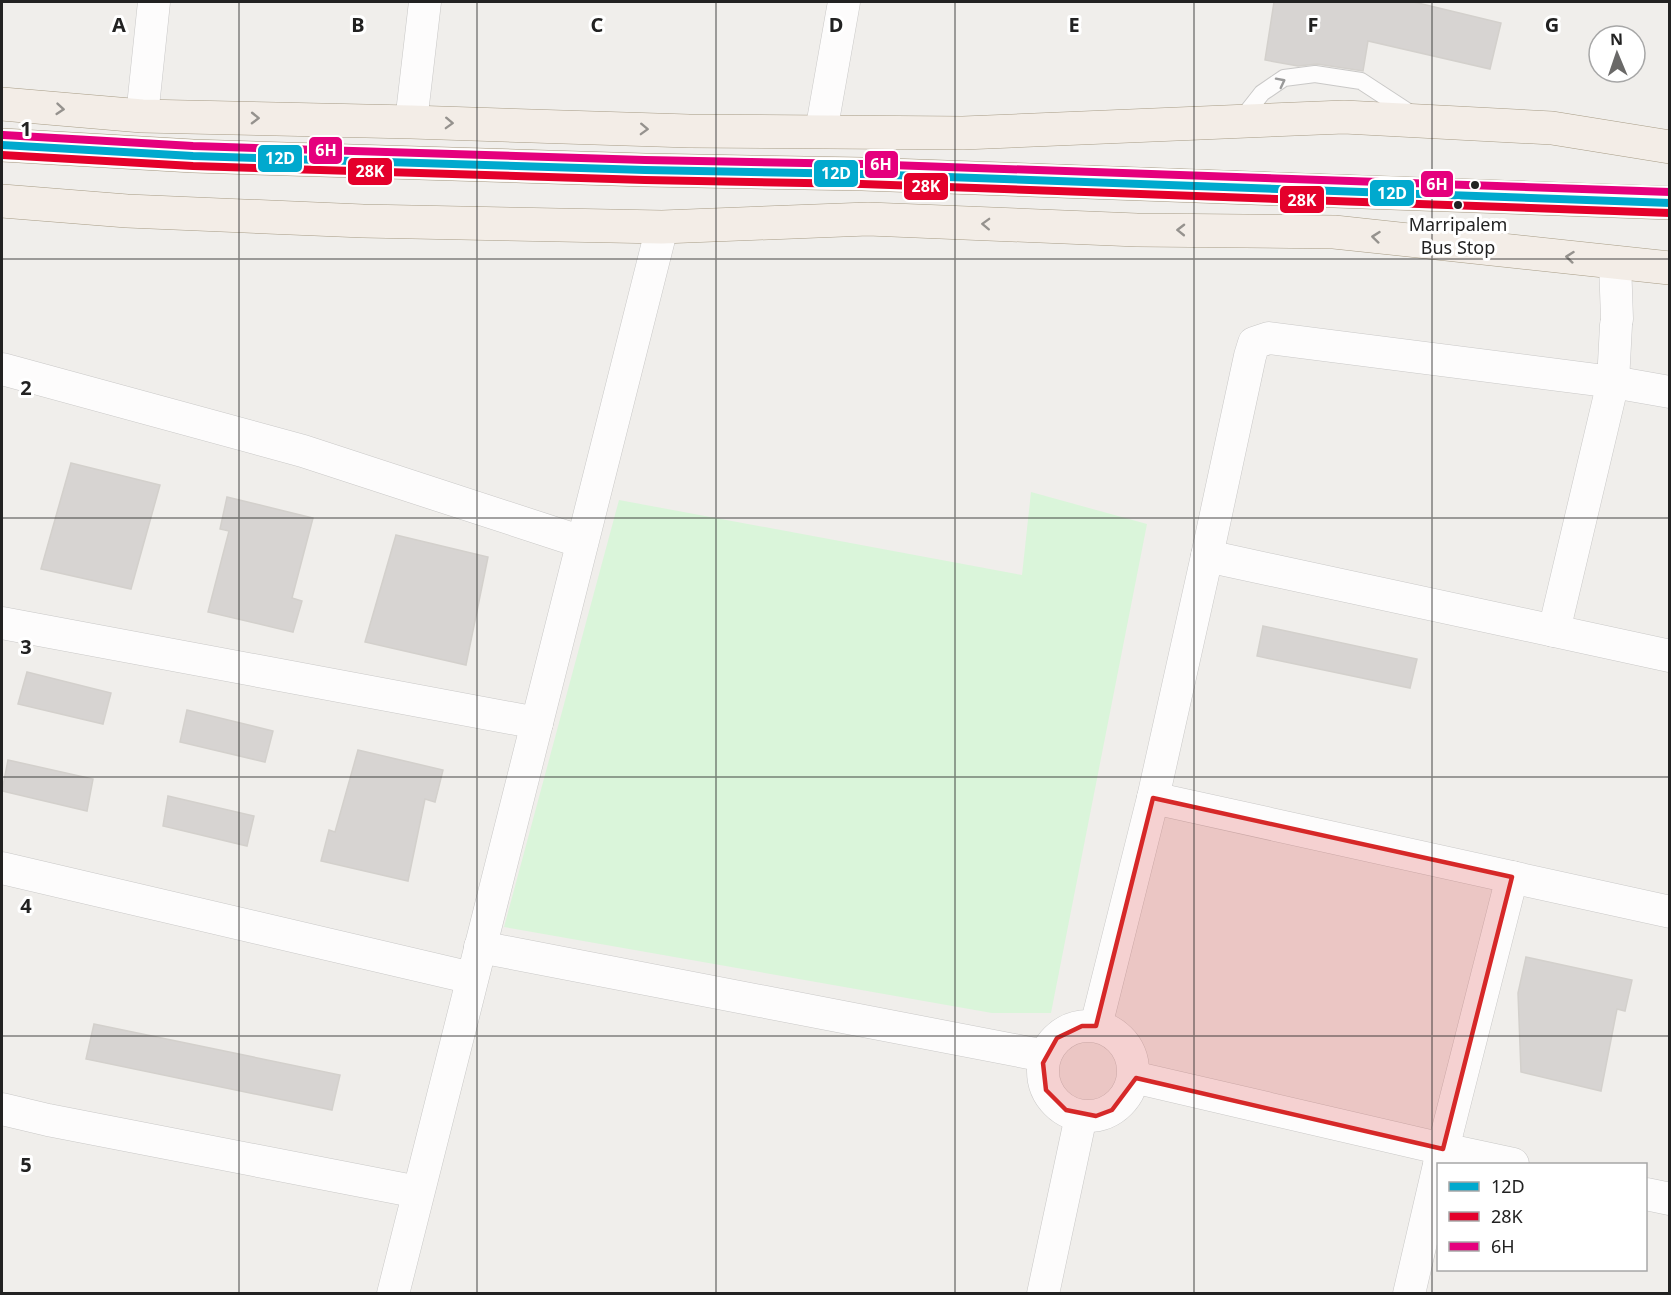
<svg xmlns="http://www.w3.org/2000/svg" width="1671" height="1295" font-family="'Noto Sans',sans-serif">
	<style>
		.park { fill: #daf5da }
		.building { fill: #d7d4d2; stroke: #d3d0cc; stroke-width: 1.5 }
		.lines { fill: none; stroke-linecap: round; stroke-linejoin: round }
		.service-casing { stroke: #c9c8c7; stroke-width: 18 }
		.minor-casing { stroke: #c9c8c7; stroke-width: 33 }
		.primary-casing { stroke: #a79c86; stroke-width: 34 }
		.service { stroke: #fdfcfc; stroke-width: 16 }
		.minor { stroke: #fdfcfc; stroke-width: 32 }
		.primary { stroke: #f3ede7; stroke-width: 33 }
		.bus-1-casing { stroke: #fff; stroke-width: 12 }
		.bus-2-casing { stroke: #fff; stroke-width: 12 }
		.bus-3-casing { stroke: #fff; stroke-width: 12 }
		.bus-1 { stroke: #00a9ce; stroke-width: 8 }
		.bus-2 { stroke: #e4002b; stroke-width: 8 }
		.bus-3 { stroke: #e5007d; stroke-width: 8 }
		.oneway { stroke: #9a9a9a }
		.oneway2 { stroke: #95928e }
		.marked { fill: #d62828; fill-opacity: 0.2; stroke: #d62828; stroke-width: 4.5; stroke-linejoin: round }
		.grid { fill: none; stroke: #222; stroke-width: 1.5; stroke-opacity: 0.55 }
		.bus-dot { fill: #222; stroke: #fff; stroke-width: 2 }
		.labels { text-anchor: middle; stroke-width: 6; stroke-linejoin: round; paint-order: stroke }
		.bus-label { font-size: 18px; fill: #222; stroke: #fff }
		.grid-label { font-size: 20px; text-anchor: middle; font-weight: bold; fill: #222; stroke: #fff; stroke-width: 6; stroke-linejoin: round; paint-order: stroke }
		.line-badge { stroke: #fff; stroke-width: 2 }
		.badge-label { font-size: 16px; text-anchor: middle; font-weight: bold; fill: #fff }
	</style>
	<rect width="100%" height="100%" fill="#f0eeeb"/>
	<!-- park -->
	<polygon class="park" points="1031,492 1147,524 1051,1013 992,1013 504,927 619,500 1022,575"/>
	<!-- building -->
	<g class="building">
		<polygon points="1274,2 1414,2 1501,23 1490,69 1368,41 1363,71 1317,64 1298,66 1265,60"/>
		<polygon points="71,463 160,485 131,589 41,569"/>
		<polygon points="227,497 313,518 292,598 302,601 293,632 208,612 229,531 220,529"/>
		<polygon points="396,535 488,557 466,665 365,642"/>
		<polygon points="1263,626 1417,659 1410,688 1257,656"/>
		<polygon points="27,672 111,693 103,724 18,704"/>
		<polygon points="187,710 273,731 265,762 180,742"/>
		<polygon points="358,750 443,770 435,802 425,799 408,881 321,861 329,830 335,832"/>
		<polygon points="8,760 93,779 87,811 2,791"/>
		<polygon points="168,796 254,816 247,846 163,826"/>
		<polygon points="1526,957 1632,980 1625,1011 1617,1009 1601,1091 1521,1072 1518,993"/>
		<polygon points="94,1024 340,1075 332,1110 86,1059"/>
	</g>
	<g class="lines">
		<!-- service casing -->
		<g class="service-casing">
			<polyline id="service" points="1240,121 1262,93 1284,78 1315,74 1361,81 1413,115"/>
		</g>
		<!-- minor casing -->
		<g class="minor-casing">
			<g id="minor">
				<polyline points="142,116 154,2"/>
				<polyline points="411,122 425,2"/>
				<polyline points="821,132 844,2"/>
				<polyline points="1615,262 1617,319"/>
				<polyline points="2,369 303,451 582,542"/>
				<polyline points="1207,556 1250,356 1254,343 1269,338 1613,382 1670,392"/>
				<polyline points="2,623 537,723"/>
				<polyline points="1554,631 1613,382 1616,325"/>
				<polyline points="1153,798 1670,912"/>
				<polyline points="2,868 472,978"/>
				<polyline points="480,947 1045,1056"/>
				<circle cx="1088" cy="1071" r="45"/>
				<polyline points="1096,1026 1153,798 1207,556 1670,656"/>
				<polyline points="1133,1077 1443,1149 1512,877"/>
				<polyline points="2,1109 48,1120 418,1192"/>
				<polyline points="1439,1164 1443,1149 1513,1164"/>
				<polyline points="1646,1194 1670,1199"/>
				<polyline points="393,1294 662,227"/>
				<polyline points="1043,1294 1081,1116"/>
				<polyline points="1409,1294 1438,1169"/>
			</g>
		</g>
		<!-- primary casing -->
		<g class="primary-casing">
			<g id="primary">
				<polyline points="2,104 142,116 411,122 689,131 963,133 1344,117 1552,128 1670,147"/>
				<polyline points="2,145 193,156 645,170 862,174 1670,203"/>
				<polyline points="2,201 127,211 363,221 662,227 868,219 1137,230 1334,232 1670,268"/>
			</g>
		</g>
		<!-- service -->
		<use href="#service" class="service"/>
		<!-- minor -->
		<use href="#minor" class="minor"/>
		<!-- primary -->
		<use href="#primary" class="primary"/>
		<!-- bus-1 casing -->
		<g class="bus-1-casing">
			<polyline id="bus-1" points="2,145 193,156 645,170 862,174 1670,203"/>
		</g>
		<!-- bus-2 casing -->
		<g class="bus-2-casing">
			<polyline id="bus-2" points="2,155 193,166 645,180 862,184 1670,213"/>
		</g>
		<!-- bus-3 casing -->
		<g class="bus-3-casing">
			<polyline id="bus-3" points="3,135 193,146 645,160 862,164 1670,192"/>
		</g>
		<!-- bus-1 -->
		<use href="#bus-1" class="bus-1"/>
		<!-- bus-2 -->
		<use href="#bus-2" class="bus-2"/>
		<!-- bus-3 -->
		<use href="#bus-3" class="bus-3"/>
	</g>
	<!-- one-way arrows -->
	<defs><path id="oneway-chevron" d="M-2-3.5L2.5 0L-2 3.5" fill="none" stroke-width="1.6" stroke-linecap="round" stroke-linejoin="round" transform="scale(1.5)"/></defs>
	<use class="oneway" href="#oneway-chevron" transform="translate(1281 82) rotate(-27)"/>
	<g class="oneway2">
		<use href="#oneway-chevron" transform="translate(60 109) rotate(5)"/>
		<use href="#oneway-chevron" transform="translate(255 118) rotate(1)"/>
		<use href="#oneway-chevron" transform="translate(449 123) rotate(2)"/>
		<use href="#oneway-chevron" transform="translate(644 129) rotate(2)"/>
		<use href="#oneway-chevron" transform="translate(986 224) rotate(-178)"/>
		<use href="#oneway-chevron" transform="translate(1181 230) rotate(-179)"/>
		<use href="#oneway-chevron" transform="translate(1376 237) rotate(-174)"/>
		<use href="#oneway-chevron" transform="translate(1570 257) rotate(-174)"/>
	</g>
	<!-- marked area -->
	<path class="marked" d="M 1153,798 L 1512,877 L 1443,1149 L 1136,1078 L 1112,1110 L 1096,1116 L 1066,1110 L 1046,1090 L 1043,1063 L 1057,1038 L 1082,1026 L 1096,1026 Z"/>
	<!-- grid -->
	<path class="grid" d="M 239,2 L 239,1294M 477,2 L 477,1294M 716,2 L 716,1294M 955,2 L 955,1294M 1194,2 L 1194,1294M 1432,2 L 1432,1294M 2,259 L 1670,259M 2,518 L 1670,518M 2,777 L 1670,777M 2,1036 L 1670,1036"/>
	<!-- markers -->
	<g class="bus-dot">
		<circle cx="1475" cy="185" r="5"/>
		<circle cx="1458" cy="205" r="5"/>
	</g>
	<g class="labels">
		<!-- bus labels -->
		<g class="bus-label">
			<text x="1458" y="231">Marripalem<tspan x="1458" dy="23">Bus Stop</tspan></text>
		</g>
	</g>
	<g class="grid-label">
		<text x="119" y="32">A</text>
		<text x="358" y="32">B</text>
		<text x="597" y="32">C</text>
		<text x="836" y="32">D</text>
		<text x="1074" y="32">E</text>
		<text x="1313" y="32">F</text>
		<text x="1552" y="32">G</text>
		<text x="26" y="136">1</text>
		<text x="26" y="395">2</text>
		<text x="26" y="654">3</text>
		<text x="26" y="913">4</text>
		<text x="26" y="1172">5</text>
	</g>
	<g class="line-badge">
		<rect x="308" y="136" width="35" height="29" rx="6" fill="#e5007d"/>
		<rect x="257" y="144" width="46" height="29" rx="6" fill="#00a9ce"/>
		<rect x="864" y="150" width="35" height="29" rx="6" fill="#e5007d"/>
		<rect x="347" y="157" width="46" height="29" rx="6" fill="#e4002b"/>
		<rect x="813" y="159" width="46" height="29" rx="6" fill="#00a9ce"/>
		<rect x="1420" y="170" width="34" height="28" rx="6" fill="#e5007d"/>
		<rect x="903" y="172" width="46" height="29" rx="6" fill="#e4002b"/>
		<rect x="1369" y="179" width="46" height="28" rx="6" fill="#00a9ce"/>
		<rect x="1279" y="185" width="46" height="29" rx="6" fill="#e4002b"/>
	</g>
	<g class="badge-label">
		<text x="326" y="156">6H</text>
		<text x="280" y="164">12D</text>
		<text x="881" y="170">6H</text>
		<text x="370" y="177">28K</text>
		<text x="836" y="179">12D</text>
		<text x="1437" y="190">6H</text>
		<text x="926" y="192">28K</text>
		<text x="1392" y="199">12D</text>
		<text x="1302" y="206">28K</text>
	</g>
	<!-- border -->
	<rect width="1671" height="1295" fill="none" stroke="#222222" stroke-width="6"/>
	<!-- legend -->
	<rect x="1437" y="1163" width="210" height="108" fill="#ffffff" stroke="#a7a7a7" stroke-width="1.5"/>
	<rect x="1449" y="1182" width="30" height="9" fill="#00a9ce" stroke="#a7a7a7" stroke-width="1.5"/>
	<text x="1491" y="1193" font-size="18" fill="#222222">12D</text>
	<rect x="1449" y="1212" width="30" height="9" fill="#e4002b" stroke="#a7a7a7" stroke-width="1.5"/>
	<text x="1491" y="1223" font-size="18" fill="#222222">28K</text>
	<rect x="1449" y="1242" width="30" height="9" fill="#e5007d" stroke="#a7a7a7" stroke-width="1.5"/>
	<text x="1491" y="1253" font-size="18" fill="#222222">6H</text>
	<!-- north arrow -->
	<g transform="translate(1617 54) rotate(358)"><circle r="28" fill="#ffffff" stroke="#a7a7a7" stroke-width="1.5"/>
	<path d="M0-4.5L10 22L0 15L-10 22Z" fill="#6a6968"/>
	<text y="-9" font-size="16" font-weight="bold" text-anchor="middle" fill="#222222">N</text>
	</g>
</svg>
